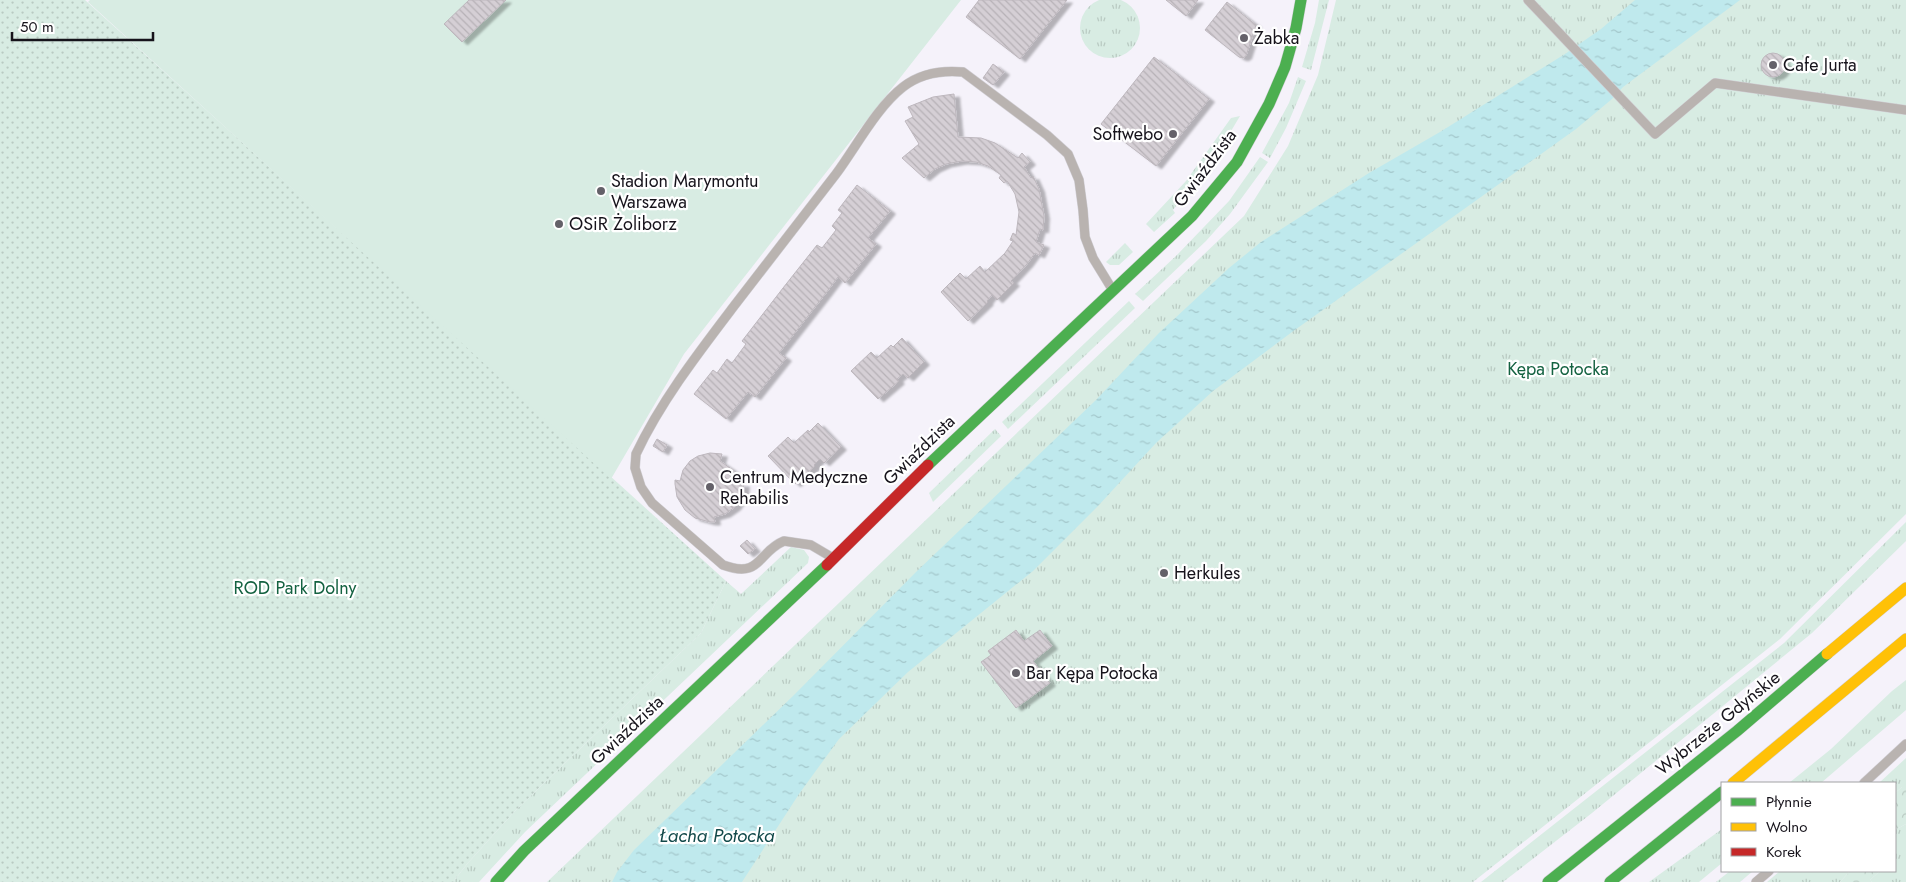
<svg xmlns="http://www.w3.org/2000/svg" width="1906" height="882" font-family="Jost,sans-serif">
	<style>
		.grass { fill: url(#grass-tufts) }
		.forest { fill: url(#forest-crowns) }
		.garden { fill: url(#garden-dots) }
		.pitch { fill: #d8ece3 }
		.water { fill: url(#water-ripples) }
		.building { fill: url(#building-back-hatch); stroke: #bdb7bd; filter: url(#shadow) }
		.lines { fill: none; stroke-linecap: round; stroke-linejoin: round }
		.lane-casing { stroke: #d1cfd5; stroke-width: 10 }
		.fast-casing { stroke: #d1cfd5; stroke-width: 12 }
		.slow-casing { stroke: #d1cfd5; stroke-width: 12 }
		.jam-casing { stroke: #d1cfd5; stroke-width: 12 }
		.lane { stroke: #b9b3b0; stroke-width: 9 }
		.fast { stroke: #4caf50; stroke-width: 11 }
		.slow { stroke: #ffc107; stroke-width: 11 }
		.jam { stroke: #c62828; stroke-width: 11 }
		.poi-dot { fill: #646169; stroke: #fff; stroke-width: 2 }
		.labels { text-anchor: middle; stroke-width: 4.5; stroke-linejoin: round; paint-order: stroke }
		.poi-label { font-size: 18px; fill: #16131b; stroke: #fff; text-anchor: start }
		.street-label { font-size: 18px; fill: #16131b; stroke: #fff }
		.park-label { font-size: 18px; fill: #146241; stroke: #fff }
		.water-label { font-size: 19px; font-style: italic; fill: #12494a; stroke: #fff }
	</style>
	<defs>
		<pattern id="grass-tufts" width="24" height="20" patternUnits="userSpaceOnUse" patternTransform="scale(1.25)"><rect width="24" height="20" fill="#d8ece3"/><path d="M3 7l-1-3M5 7V3M7 7l1-3M15 17l-1-3M17 17v-4M19 17l1-3" fill="none" stroke="#b9cac2"/></pattern>
		<pattern id="forest-crowns" width="20" height="18" patternUnits="userSpaceOnUse" patternTransform="scale(1.25)"><rect width="20" height="18" fill="#d8ece3"/><path d="M2 6a3 3 0 1 1 6 0M12 15a3 3 0 1 1 6 0" fill="none" stroke="#b9cac2"/></pattern>
		<pattern id="garden-dots" width="8" height="8" patternUnits="userSpaceOnUse" patternTransform="scale(1.25)"><rect width="8" height="8" fill="#d8ece3"/><path d="M2 2h.1M6 6h.1" fill="none" stroke="#b9cac2" stroke-width="1.8" stroke-linecap="round"/></pattern>
		<pattern id="water-ripples" width="26" height="14" patternUnits="userSpaceOnUse" patternTransform="scale(1.25)"><rect width="26" height="14" fill="#bfe9ed"/><path d="M2 4q2-2 4 0t4 0M15 11q2-2 4 0t4 0" fill="none" stroke="#a3c7cb"/></pattern>
		<pattern id="building-back-hatch" width="6" height="6" patternUnits="userSpaceOnUse" patternTransform="scale(1.25)"><rect width="6" height="6" fill="#d5cfd5"/><path d="M-1 5l2 2M0 0l6 6M5-1l2 2" fill="none" stroke="#b6b1b6"/></pattern>
		<filter id="shadow"><feDropShadow dx="5.5" dy="3" stdDeviation="1" flood-color="#0004"/></filter>
	</defs>
	<rect width="100%" height="100%" fill="#f5f2fa"/>
	<!-- grass -->
	<g class="grass">
		<circle cx="1110" cy="28" r="30"/>
		<polygon points="1319,0 1329,0 1311,70 1302,67 1315,23"/>
		<polygon points="1336,0 1906,0 1906,514 1780,639 1473,882 547,882 1244,216 1288,146 1318,75"/>
		<polygon points="1298,77 1306,81 1286,128 1270,158 1262,153 1289,103"/>
		<polygon points="1240,116 1218,153 1173,210 1175,213 1154,232 1146,224 1186,181 1231,118"/>
		<polygon points="1260,157 1268,162 1230,214 1206,241 1143,301 1135,294 1176,256 1229,201"/>
		<polygon points="1125,243 1133,252 1119,265 1110,265 1106,262"/>
		<polygon points="1129,301 1135,308 1008,429 1002,422"/>
		<polygon points="995,429 1001,436 933,502 929,493"/>
		<polygon points="1906,522 1906,541 1812,633 1592,813 1503,882 1481,882 1784,643"/>
		<polygon points="791,547 804,550 809,557 808,563 525,832 479,882 453,882 467,864 514,812 701,633 726,581 741,594"/>
		<polygon points="1906,680 1906,710 1821,783 1789,783 1831,749 1892,691"/>
		<polygon points="1906,758 1906,787 1902,787 1895,793 1895,783 1879,783"/>
		<polygon points="1906,824 1906,882 1872,882 1870,880 1880,871 1895,871 1895,830"/>
		<polygon points="1722,829 1722,863 1699,882 1649,882"/>
		<polygon points="1730,871 1753,871 1740,882 1716,882"/>
		<polygon points="1780,871 1850,871 1840,882 1767,882"/>
	</g>
	<!-- forest -->
	<g class="forest">
		<polygon points="1902,787 1906,787 1906,824 1895,830 1895,793"/>
		<polygon points="1850,871 1880,871 1870,880 1872,882 1840,882"/>
	</g>
	<!-- garden -->
	<polygon class="garden" points="0,0 85,0 726,581 701,633 514,812 467,864 453,882 0,882"/>
	<!-- pitch -->
	<polygon class="pitch" points="90,0 961,0 684,354 611,479 88,2"/>
	<!-- water -->
	<polygon class="water" points="1635,0 1740,0 1623,87 1612,99 1576,129 1292,332 1213,391 1156,443 1098,506 1033,571 908,672 839,739 799,794 742,882 612,882 617,872 634,850 793,696 916,572 1096,400 1159,333 1229,268 1261,242 1369,173 1440,132 1565,54 1601,29"/>
	<!-- building -->
	<g class="building">
		<polygon points="469,0 506,0 462,42 444,24"/>
		<polygon points="979,0 1067,0 1020,59 966,17"/>
		<polygon points="1166,0 1198,0 1186,16"/>
		<polygon points="1227,2 1256,25 1246,56 1243,58 1239,57 1205,30"/>
		<circle cx="1773" cy="65" r="12"/>
		<polygon points="1154,57 1209,99 1156,166 1101,124"/>
		<polygon points="993,64 1004,72 993,85 983,78"/>
		<polygon points="954,94 958,137 981,138 995,143 1018,158 1022,153 1030,162 1024,167 1031,178 1033,176 1039,189 1044,216 1043,230 1040,229 1036,242 1044,245 1039,255 1035,253 1027,264 1011,281 1014,283 997,300 992,295 987,301 988,302 968,321 941,292 960,273 966,279 980,266 985,272 1005,253 1013,241 1010,240 1013,233 1016,235 1019,212 1015,194 1007,181 1004,183 999,178 1001,175 988,166 976,162 962,161 946,164 935,169 924,178 902,158 919,144 905,121 913,117 908,107 933,97"/>
		<polygon points="857,185 890,211 868,238 876,244 845,283 838,277 826,293 779,353 786,358 755,397 748,392 726,419 694,394 713,370 717,373 727,359 732,363 746,344 742,341 783,288 817,245 822,248 836,230 832,226 842,213 838,210"/>
		<polygon points="902,338 924,362 908,378 903,374 897,379 899,381 878,399 851,371 871,352 877,358 891,345 893,347"/>
		<polygon points="818,423 841,447 824,463 820,459 814,465 815,466 795,484 768,456 788,437 794,443 808,430 809,432"/>
		<polygon points="657,439 667,445 663,452 653,446"/>
		<polygon points="710,453 722,454 720,461 733,470 738,484 744,484 743,495 735,507 725,514 714,517 715,522 710,522 695,518 685,510 677,497 675,484 675,480 680,481 683,470 690,461 698,456"/>
		<polygon points="747,540 755,549 748,554 740,546"/>
		<polygon points="1016,630 1024,641 1040,630 1052,646 1033,661 1050,683 1016,708 981,662 991,655 988,651"/>
	</g>
	<g class="lines">
		<!-- lane casing -->
		<g class="lane-casing">
			<g id="lane">
				<polyline points="1528,0 1655,134 1715,83 1906,110"/>
				<path d="M 833,558 L 811,545 L 784,541 C 757,552 762,579 723,565 L 652,503 L 641,487 L 635,468 L 636,454 C 661,401 699,352 734,306 C 768,262 802,218 836,174 C 856,147 877,107 903,87 C 921,73 941,70 963,72 L 1047,135 L 1068,154 L 1079,180 L 1083,210 L 1085,237 L 1093,258 L 1112,289"/>
				<polyline points="1864,783 1906,744"/>
				<polyline points="1756,882 1769,871"/>
			</g>
		</g>
		<!-- fast casing -->
		<g class="fast-casing">
			<g id="fast">
				<polyline points="928,465 1192,216 1237,162 1269,104 1285,67 1296,28 1301,0"/>
				<polyline points="496,882 524,851 827,565"/>
				<polyline points="1548,882 1737,731 1827,654"/>
				<polyline points="1610,882 1722,792"/>
			</g>
		</g>
		<!-- slow casing -->
		<g class="slow-casing">
			<g id="slow">
				<polyline points="1827,654 1906,588"/>
				<polyline points="1733,783 1906,639"/>
			</g>
		</g>
		<!-- jam casing -->
		<g class="jam-casing">
			<polyline id="jam" points="827,565 928,465"/>
		</g>
		<!-- lane -->
		<use href="#lane" class="lane"/>
		<!-- fast -->
		<use href="#fast" class="fast"/>
		<!-- slow -->
		<use href="#slow" class="slow"/>
		<!-- jam -->
		<use href="#jam" class="jam"/>
	</g>
	<!-- markers -->
	<g class="poi-dot">
		<circle cx="1244" cy="38" r="5"/>
		<circle cx="1773" cy="65" r="5"/>
		<circle cx="1173" cy="134" r="5"/>
		<circle cx="601" cy="191" r="5"/>
		<circle cx="559" cy="224" r="5"/>
		<circle cx="710" cy="487" r="5"/>
		<circle cx="1164" cy="573" r="5"/>
		<circle cx="1016" cy="673" r="5"/>
	</g>
	<g class="labels">
		<!-- poi labels -->
		<g class="poi-label">
			<text x="1254" y="44">Żabka</text>
			<text x="1783" y="71">Cafe Jurta</text>
			<text x="1163" y="140" text-anchor="end">Softwebo</text>
			<text x="611" y="187">Stadion Marymontu<tspan x="611" dy="21">Warszawa</tspan></text>
			<text x="569" y="230">OSiR Żoliborz</text>
			<text x="720" y="483">Centrum Medyczne<tspan x="720" dy="21">Rehabilis</tspan></text>
			<text x="1174" y="579">Herkules</text>
			<text x="1026" y="679">Bar Kępa Potocka</text>
		</g>
		<!-- street labels -->
		<g class="street-label">
			<text transform="translate(1205 168) rotate(-53)" y="6">Gwiaździsta</text>
			<text transform="translate(919 450) rotate(-44)" y="6">Gwiaździsta</text>
			<text transform="translate(1718 723) rotate(-39)" y="6">Wybrzeże Gdyńskie</text>
			<text transform="translate(627 730) rotate(-43)" y="6">Gwiaździsta</text>
		</g>
		<!-- park labels -->
		<g class="park-label">
			<text x="1558" y="375">Kępa Potocka</text>
			<text x="295" y="594">ROD Park Dolny</text>
		</g>
		<!-- water labels -->
		<g class="water-label">
			<text x="717" y="842">Łacha Potocka</text>
		</g>
	</g>
	<!-- legend -->
	<rect x="1721" y="782" width="175" height="90" fill="#ffffff" stroke="#a2a1a4"/>
	<rect x="1731" y="798" width="25" height="8" fill="#4caf50" stroke="#a2a1a4"/>
	<text x="1766" y="807" font-size="15" fill="#16131b">Płynnie</text>
	<rect x="1731" y="823" width="25" height="8" fill="#ffc107" stroke="#a2a1a4"/>
	<text x="1766" y="832" font-size="15" fill="#16131b">Wolno</text>
	<rect x="1731" y="848" width="25" height="8" fill="#c62828" stroke="#a2a1a4"/>
	<text x="1766" y="857" font-size="15" fill="#16131b">Korek</text>
	<!-- scale -->
	<path d="M12 32v8h141v-8" fill="none" stroke="#16131b" stroke-width="2.5"/>
	<text x="20" y="32" font-size="15" fill="#16131b" stroke="#ffffff" stroke-width="4" paint-order="stroke">50 m</text>
</svg>
